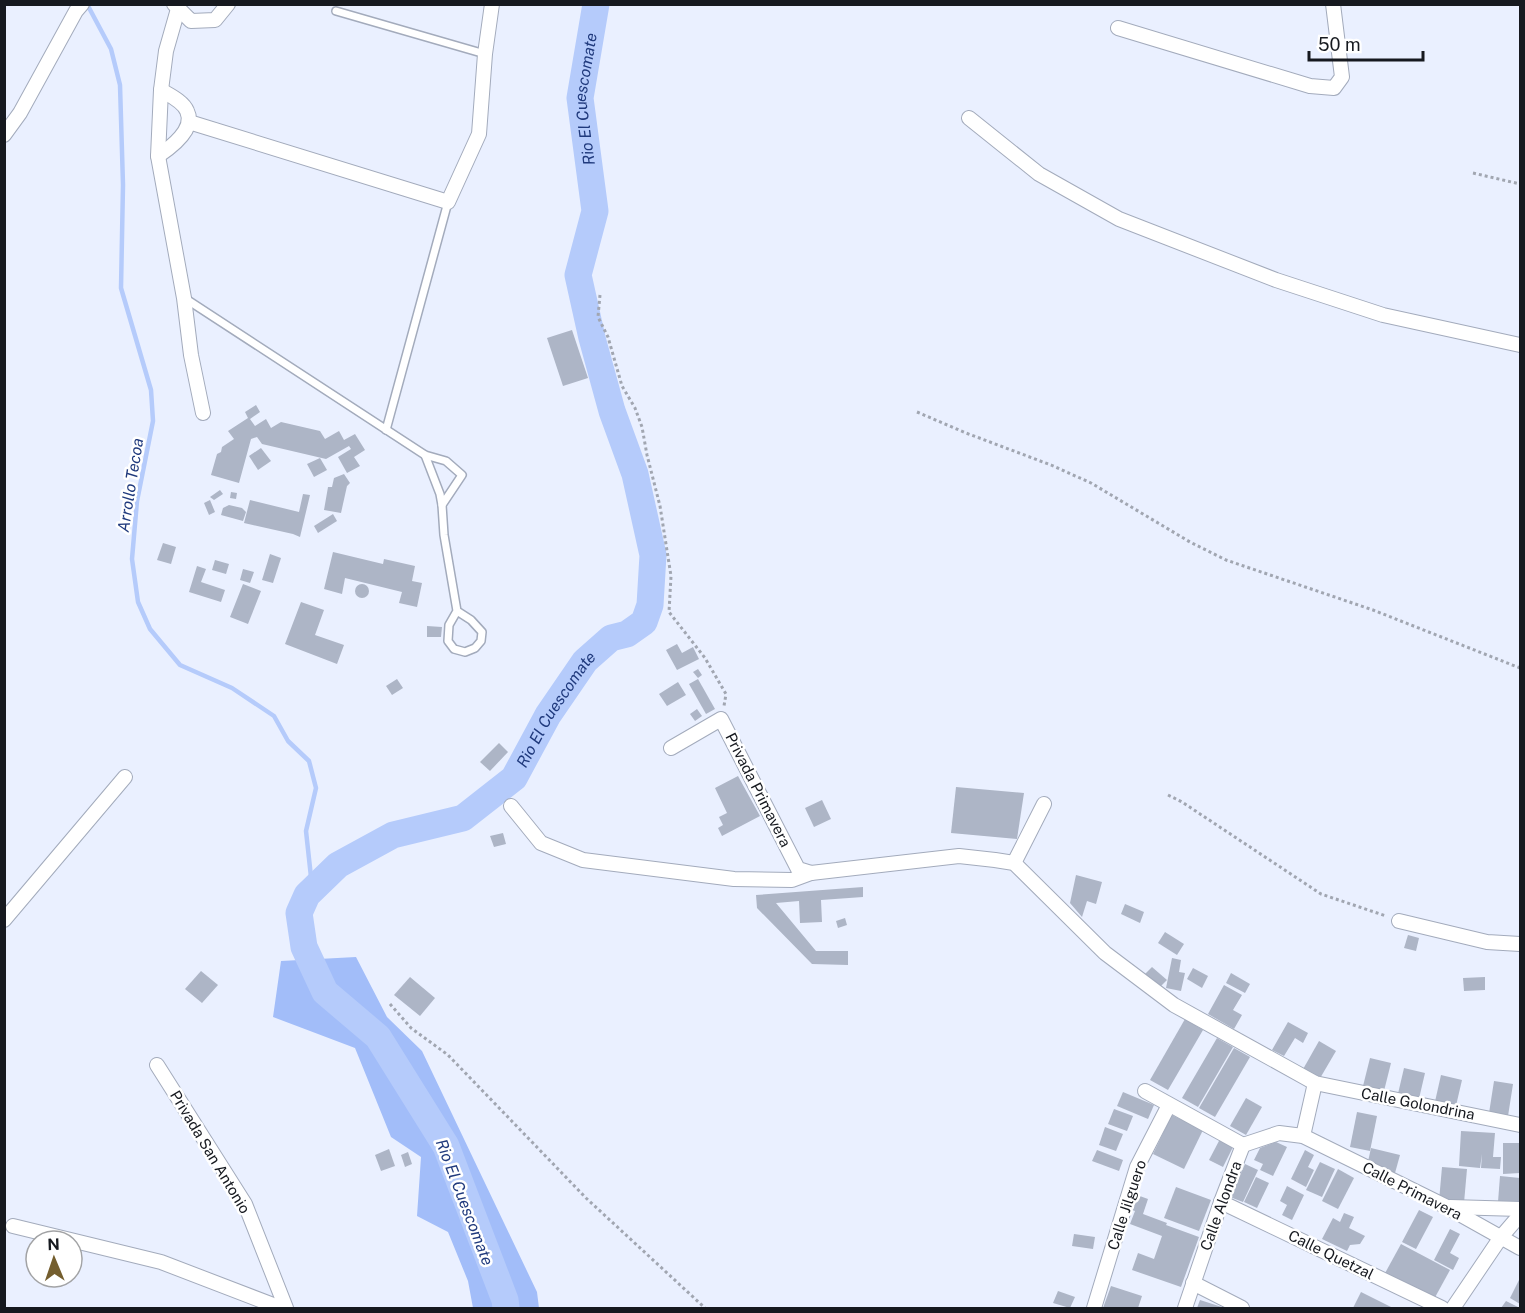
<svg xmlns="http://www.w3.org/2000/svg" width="1525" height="1313" font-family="'Public Sans',sans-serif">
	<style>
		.forest { fill: #a2bdf9 }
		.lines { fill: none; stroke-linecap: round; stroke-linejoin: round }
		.stream { stroke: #b5cbfb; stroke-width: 4.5 }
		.river { stroke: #b5cbfb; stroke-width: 27 }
		.building { fill: #adb5c6 }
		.lane-casing { stroke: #a3abbc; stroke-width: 10 }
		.street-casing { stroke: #a3abbc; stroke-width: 16 }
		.path { stroke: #a1a6b1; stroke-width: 3; stroke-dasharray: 3 3; stroke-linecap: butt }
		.lane { stroke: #fff; stroke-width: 7 }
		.street { stroke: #fff; stroke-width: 14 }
		.labels { text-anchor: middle; stroke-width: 5; stroke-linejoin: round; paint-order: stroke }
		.street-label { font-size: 15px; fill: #16191f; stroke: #fff }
		.water-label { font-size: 16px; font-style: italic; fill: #203a7d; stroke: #fff }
	</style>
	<rect width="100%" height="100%" fill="#eaf0ff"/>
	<!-- forest -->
	<polygon class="forest" points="356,957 387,1017 422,1051 537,1292 539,1308 473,1308 468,1281 448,1232 417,1216 421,1157 391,1137 355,1048 273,1017 281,961"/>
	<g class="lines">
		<!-- stream -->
		<polyline class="stream" points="87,4 111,49 120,85 123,185 121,288 151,390 153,421 137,501 132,559 138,602 150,629 180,665 232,688 274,716 288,741 309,761 316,788 306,831 311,877 307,895"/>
		<!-- river -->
		<path class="river" id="s1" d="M 506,1308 L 505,1300 L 446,1146 L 378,1037 L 325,992 L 304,947 L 299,913 L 307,895 L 338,865 L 393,835 L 463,818 L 514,778 L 548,715 L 585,661 L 611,638 L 627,634 L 644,622 L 650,605 L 653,555 L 635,474 L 612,411 L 592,338 L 578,275 L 595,211 L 580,98 L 596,4"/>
	</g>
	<!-- building -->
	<g class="building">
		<polygon points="572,330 588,378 563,386 547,338"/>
		<polygon points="256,405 260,412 250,419 255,426 266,419 271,428 281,422 320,431 325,439 339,431 344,440 355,434 365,450 354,457 360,466 347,473 338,457 351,449 349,446 326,459 262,444 257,437 251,439 239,483 211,475 217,454 221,452 222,447 234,439 228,431 248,418 245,412"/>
		<polygon points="261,448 271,461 258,470 249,456"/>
		<polygon points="320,458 327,470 314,477 307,464"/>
		<polygon points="344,474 350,483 347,486 341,513 324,510 328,487 332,487 334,478"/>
		<polygon points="220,490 223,494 214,500 210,497"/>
		<polygon points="231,492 237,493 236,499 230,498"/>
		<polygon points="303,494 310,495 300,537 293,534 244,523 250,500 299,512"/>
		<polygon points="210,500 215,512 209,515 204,503"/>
		<polygon points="229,505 242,508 246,512 243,521 221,515 223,508"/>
		<polygon points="333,514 337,521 318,533 314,526"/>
		<polygon points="163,543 176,547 171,564 157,560"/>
		<polygon points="333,552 383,564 384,559 415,566 412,581 422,583 417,607 399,603 402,592 345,578 342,594 324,589"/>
		<polygon points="270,554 281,558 273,583 262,580"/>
		<polygon points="215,560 229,564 226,574 212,570"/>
		<polygon points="197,566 206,569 201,582 225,590 221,602 189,592"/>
		<polygon points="243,569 254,572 250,583 240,580"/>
		<polygon points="243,584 261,591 248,624 230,617"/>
		<circle cx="362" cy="591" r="7"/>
		<polygon points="301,602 324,610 315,635 344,645 337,664 285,644"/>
		<polygon points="427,626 442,627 441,637 427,637"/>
		<polygon points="677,644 682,653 693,647 699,659 677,670 666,650"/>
		<polygon points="698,669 702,675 698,678 693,672"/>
		<polygon points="397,679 403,688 392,695 386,686"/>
		<polygon points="698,679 715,709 706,714 689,684"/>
		<polygon points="678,682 686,695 667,706 659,694"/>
		<polygon points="697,709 702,716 695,721 690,714"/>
		<polygon points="499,743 508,752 490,771 480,762"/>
		<polygon points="738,776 760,816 722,836 718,828 723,825 719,817 727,813 715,788"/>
		<polygon points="956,787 1024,793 1017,839 951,833"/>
		<polygon points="822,800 831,819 814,827 805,808"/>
		<polygon points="503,833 506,844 494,847 490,836"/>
		<polygon points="1076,875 1102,882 1096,904 1087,901 1082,917 1070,903"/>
		<polygon points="863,887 863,897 821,900 822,922 800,923 799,901 776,903 816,951 848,951 848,965 812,964 757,908 756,895"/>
		<polygon points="1125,904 1144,912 1140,923 1121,914"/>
		<polygon points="845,918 847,925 838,928 836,921"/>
		<polygon points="1165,932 1184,944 1177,955 1158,943"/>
		<polygon points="1408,935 1419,938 1416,951 1404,948"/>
		<polygon points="1172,958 1181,960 1179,972 1185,973 1181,991 1166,988"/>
		<polygon points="1152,967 1167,980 1159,988 1144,975"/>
		<polygon points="1193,968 1208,976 1202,988 1187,979"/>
		<polygon points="201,971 218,985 202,1003 185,989"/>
		<polygon points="1231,973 1250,984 1245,993 1226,983"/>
		<polygon points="410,977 435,998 420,1016 394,995"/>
		<polygon points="1485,977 1485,990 1464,991 1463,978"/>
		<polygon points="1224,985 1242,995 1233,1010 1242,1015 1234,1029 1208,1014"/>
		<polygon points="1185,1019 1203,1030 1168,1090 1150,1080"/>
		<polygon points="1288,1022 1308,1033 1303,1043 1295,1038 1284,1056 1272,1050"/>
		<polygon points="1217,1038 1233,1047 1198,1107 1182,1098"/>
		<polygon points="1319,1041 1336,1051 1319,1080 1302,1071"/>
		<polygon points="1234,1048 1250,1057 1215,1117 1199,1108"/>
		<polygon points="1370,1058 1391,1063 1383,1095 1362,1090"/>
		<polygon points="1404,1068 1425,1073 1418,1103 1397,1098"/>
		<polygon points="1441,1075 1462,1080 1455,1110 1434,1106"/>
		<polygon points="1494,1081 1513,1084 1508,1116 1489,1113"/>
		<polygon points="1123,1092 1154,1105 1148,1119 1117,1106"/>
		<polygon points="1246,1098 1262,1107 1246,1135 1230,1126"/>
		<polygon points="1114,1109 1133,1116 1127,1131 1108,1124"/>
		<polygon points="1357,1112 1377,1116 1370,1151 1350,1147"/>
		<polygon points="1172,1115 1203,1130 1184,1169 1153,1154"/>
		<polygon points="1105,1127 1123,1134 1116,1151 1099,1145"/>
		<polygon points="1461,1131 1495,1133 1493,1157 1501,1157 1500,1169 1481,1168 1482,1154 1480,1168 1459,1166"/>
		<polygon points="1220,1139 1234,1145 1223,1167 1209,1160"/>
		<polygon points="1276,1142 1287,1147 1273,1176 1260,1170 1263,1164 1254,1160 1260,1148"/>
		<polygon points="1503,1143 1520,1143 1520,1173 1503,1174"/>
		<polygon points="1371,1148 1400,1155 1395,1173 1367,1166"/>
		<polygon points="389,1149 395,1166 381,1171 375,1155"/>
		<polygon points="1097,1150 1123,1160 1119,1171 1092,1161"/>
		<polygon points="1305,1150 1314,1155 1308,1167 1314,1170 1306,1187 1291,1179"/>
		<polygon points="408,1152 412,1164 405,1167 401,1155"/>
		<polygon points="1320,1162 1335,1169 1322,1197 1306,1190"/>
		<polygon points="1245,1164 1258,1170 1243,1202 1230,1197"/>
		<polygon points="1442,1167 1467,1169 1464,1203 1439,1201"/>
		<polygon points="1338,1169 1354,1178 1338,1209 1322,1201"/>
		<polygon points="1500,1176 1520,1178 1520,1204 1498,1202"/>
		<polygon points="1256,1177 1269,1183 1257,1208 1244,1202"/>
		<polygon points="1287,1186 1304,1195 1292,1220 1282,1215 1287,1205 1280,1201"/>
		<polygon points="1176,1187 1211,1200 1199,1231 1164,1218"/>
		<polygon points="1137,1195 1148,1199 1143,1214 1167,1223 1166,1225 1199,1237 1181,1287 1132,1270 1138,1253 1154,1259 1162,1236 1130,1224 1135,1211 1132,1210"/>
		<polygon points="1419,1210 1433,1217 1416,1249 1402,1242"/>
		<polygon points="1344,1213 1354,1217 1349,1228 1365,1236 1360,1244 1350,1245 1347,1251 1322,1239 1333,1218 1340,1222"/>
		<polygon points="1450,1229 1460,1234 1450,1253 1459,1258 1453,1270 1434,1260"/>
		<polygon points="1074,1234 1095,1237 1093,1249 1072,1246"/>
		<polygon points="1401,1244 1450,1270 1433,1301 1384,1275"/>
		<polygon points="1520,1278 1520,1304 1510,1298"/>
		<polygon points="1111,1286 1142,1296 1138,1308 1103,1308"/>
		<polygon points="1058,1291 1075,1297 1070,1308 1053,1303"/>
		<polygon points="1361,1292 1393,1308 1353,1308"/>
		<polygon points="1200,1300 1225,1308 1197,1308"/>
		<polygon points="1506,1301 1520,1308 1501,1308"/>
	</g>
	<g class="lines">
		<!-- lane casing -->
		<g class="lane-casing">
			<g id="lane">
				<polyline points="336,11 485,54"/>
				<polyline points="186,299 425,455 446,461 462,475 442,505 444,535 457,611 449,625 448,641 454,649 465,652 475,648 481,641 482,632 471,620 457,611"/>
				<polyline points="386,430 448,202"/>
				<polyline points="425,455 440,494 442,505"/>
			</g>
		</g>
		<!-- street casing -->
		<g class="street-casing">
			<g id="street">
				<polyline points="174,4 191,21 215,20 228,4"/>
				<polyline points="178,9 166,51 161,90 158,156 184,298 191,355 203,413"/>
				<polyline points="1118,28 1310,86 1334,88 1342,77 1333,4"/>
				<polyline points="969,118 1039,174 1119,219 1276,280 1383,315 1520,345"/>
				<polyline points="189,122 448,202 479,134 485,54 492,4"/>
				<polyline points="4,135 20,113 76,11 82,4"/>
				<path d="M 158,156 C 170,148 196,129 187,111 C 183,101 169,95 161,90"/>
				<polyline points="671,748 721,719 798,869 811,873"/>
				<polyline points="511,806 541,843 583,860 734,879 792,880 811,873 959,856 995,860 1014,863 1105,953 1174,1005 1315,1083 1520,1125"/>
				<polyline points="1014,863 1044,804"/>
				<polyline points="4,920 125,777"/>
				<polyline points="1399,921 1487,942 1520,944"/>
				<polyline points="157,1065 245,1204 286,1308"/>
				<polyline points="1145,1091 1243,1145"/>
				<polyline points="1303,1136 1315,1083"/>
				<polyline points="1243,1145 1279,1133 1303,1136 1445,1206 1520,1248"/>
				<polyline points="1221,1202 1442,1308"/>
				<polyline points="1450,1207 1520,1209"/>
				<polyline points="13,1226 161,1262 281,1308"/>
				<polyline points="1193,1283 1242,1308"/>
				<polyline points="1094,1308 1137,1167 1169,1105"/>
				<polyline points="1185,1308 1221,1202 1243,1145"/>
				<polyline points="1453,1308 1501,1237 1520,1215"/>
			</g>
		</g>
		<!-- path -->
		<g class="path">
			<polyline points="1473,173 1520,184"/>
			<polyline points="600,295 598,317 608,337 622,386 635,408 642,427 647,455 660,506 671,576 669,612 705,658 726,694 724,706"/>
			<polyline points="917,412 966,433 1051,465 1091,483 1190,542 1226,560 1373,610 1520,668"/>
			<polyline points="1168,795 1182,802 1321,894 1386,916"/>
			<polyline points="390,1004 411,1028 448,1055 586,1198 705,1308"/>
		</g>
		<!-- lane -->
		<use href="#lane" class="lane"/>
		<!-- street -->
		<use href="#street" class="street"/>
	</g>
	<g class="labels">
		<!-- street labels -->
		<g class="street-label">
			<text transform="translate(758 790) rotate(63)" y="5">Privada Primavera</text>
			<text transform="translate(1418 1104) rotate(11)" y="5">Calle Golondrina</text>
			<text transform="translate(210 1152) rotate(59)" y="5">Privada San Antonio</text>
			<text transform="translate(1412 1191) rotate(27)" y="5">Calle Primavera</text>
			<text transform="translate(1127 1205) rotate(-72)" y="5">Calle Jilguero</text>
			<text transform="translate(1221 1206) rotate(-70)" y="5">Calle Alondra</text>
			<text transform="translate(1331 1255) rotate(26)" y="5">Calle Quetzal</text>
		</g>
		<!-- water labels -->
		<g class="water-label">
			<text dy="6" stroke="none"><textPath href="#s1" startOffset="1464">Rio El Cuescomate</textPath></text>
			<text transform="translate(130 485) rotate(-81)" y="6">Arrollo Tecoa</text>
			<text dy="6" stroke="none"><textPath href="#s1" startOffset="798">Rio El Cuescomate</textPath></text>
			<text transform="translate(465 1202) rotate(69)" y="6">Rio El Cuescomate</text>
		</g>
	</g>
	<!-- border -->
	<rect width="1525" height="1313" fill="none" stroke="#16191f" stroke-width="12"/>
	<!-- north arrow -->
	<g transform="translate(54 1259) rotate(358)"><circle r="28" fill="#ffffff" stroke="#a2a3a5" stroke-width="1.5"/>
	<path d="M0-4.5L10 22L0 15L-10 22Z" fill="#745e2e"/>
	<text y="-9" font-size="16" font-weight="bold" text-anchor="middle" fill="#16191f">N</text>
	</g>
	<!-- scale -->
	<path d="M1309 51v9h114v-9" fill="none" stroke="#16191f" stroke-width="3"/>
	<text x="1318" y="51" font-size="18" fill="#16191f" stroke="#ffffff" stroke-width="4.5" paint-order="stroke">50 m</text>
</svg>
